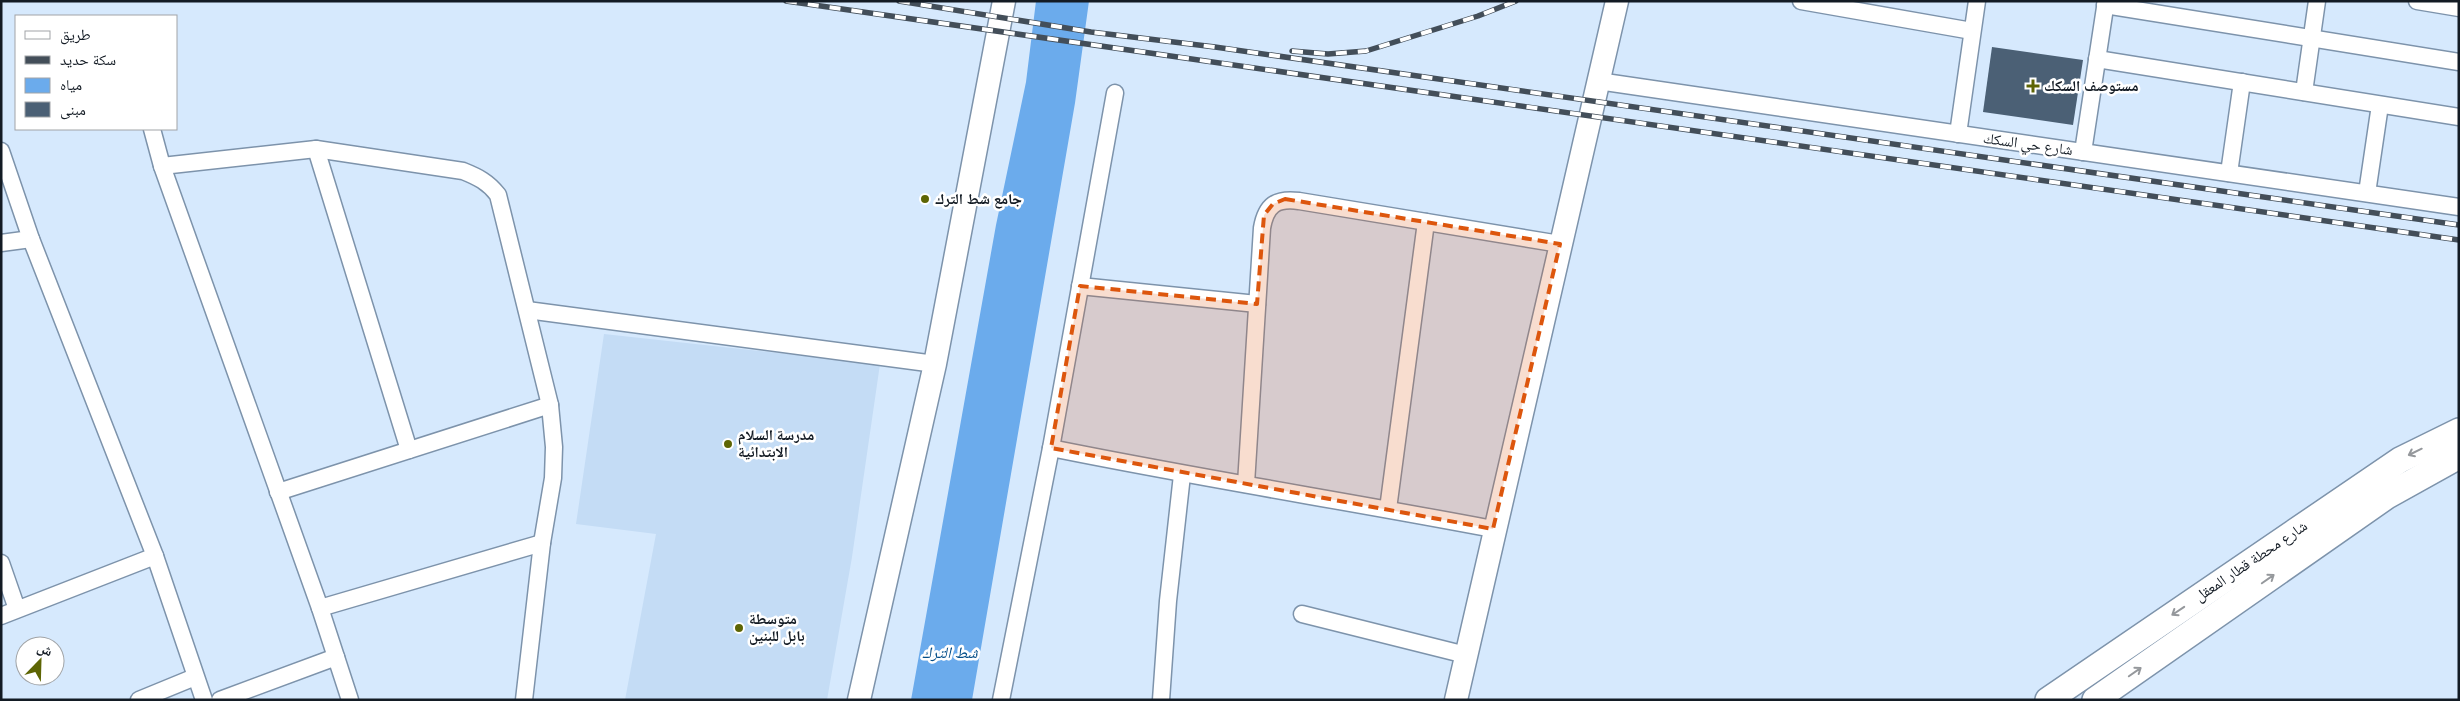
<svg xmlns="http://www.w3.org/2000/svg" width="2460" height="701" font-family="'Golos Text','Noto Naskh Arabic',sans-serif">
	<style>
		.built { fill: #c4dcf5 }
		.water { fill: #6babec }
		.building { fill: #4b6075 }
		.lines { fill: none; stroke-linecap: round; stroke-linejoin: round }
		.street-casing { stroke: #7d93ab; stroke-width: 19 }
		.secondary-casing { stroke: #7d93ab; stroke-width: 25 }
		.primary-casing { stroke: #7d93ab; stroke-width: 28 }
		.street { stroke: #fff; stroke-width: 16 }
		.secondary { stroke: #fff; stroke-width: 22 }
		.primary { stroke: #fff; stroke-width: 25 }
		.rail-casing { stroke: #434e59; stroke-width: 5.5 }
		.rail { stroke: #fff; stroke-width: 4; stroke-dasharray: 11; stroke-linecap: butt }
		.oneway { stroke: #95989c }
		.marked { fill: #dd560d; fill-opacity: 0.2; stroke: #dd560d; stroke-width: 4; stroke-dasharray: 10 6; stroke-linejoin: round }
		.poi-dot { fill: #5d6504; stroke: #fff; stroke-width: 2 }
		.labels { text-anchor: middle; stroke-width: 5; stroke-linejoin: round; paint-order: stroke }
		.poi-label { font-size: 15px; font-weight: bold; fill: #131b24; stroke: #fff; text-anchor: start }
		.street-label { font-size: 15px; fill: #131b24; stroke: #fff }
		.water-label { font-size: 16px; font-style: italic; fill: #024d88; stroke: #fff }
	</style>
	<rect width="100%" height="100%" fill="#d6e9fd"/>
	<!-- built -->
	<polygon class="built" points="604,334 880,364 852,557 827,700 625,700 656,534 576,524"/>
	<!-- water -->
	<polygon class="water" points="1036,1 1089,1 1075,103 972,700 911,700 996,225 1026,82"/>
	<!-- building -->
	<polygon class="building" points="1992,47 2083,60 2073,125 1983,112"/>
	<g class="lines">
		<!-- street casing -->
		<g class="street-casing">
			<g id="street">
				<polyline points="1801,1 1972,31"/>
				<polyline points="2417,1 2459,8"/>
				<polyline points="2105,5 2459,62"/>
				<polyline points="2097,59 2459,117"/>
				<polyline points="1598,81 2459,207"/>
				<polyline points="2304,92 2317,1"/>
				<polyline points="152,129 162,166 320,608 350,700"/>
				<polyline points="1958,134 1977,1"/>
				<polyline points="316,149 409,450"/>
				<polyline points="1,151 31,239 155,556 204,700"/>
				<polyline points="2083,152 2106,1"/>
				<path d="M 162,166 L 316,149 L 463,171 C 478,177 488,182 498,195 L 550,405 L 554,447 L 553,478 L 542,543 L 524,700"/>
				<polyline points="2229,173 2242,82"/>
				<polyline points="2367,193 2380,105"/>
				<polyline points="1,243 31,239"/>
				<polyline points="1080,286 1257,304"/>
				<polyline points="527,310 935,364"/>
				<path d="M 1051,448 C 1198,478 1346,501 1493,529"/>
				<path d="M 1246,484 L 1262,228 C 1266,205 1276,198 1299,201 L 1560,244"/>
				<polyline points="278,492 550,405"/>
				<polyline points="1388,509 1426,222"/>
				<polyline points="1,563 17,609"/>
				<polyline points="320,608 542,543"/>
				<polyline points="1302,614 1466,655"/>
				<polyline points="1,616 155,556"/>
				<polyline points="139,700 195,677"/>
				<polyline points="220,700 336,657"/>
				<polyline points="1001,700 1051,448 1115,93"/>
				<polyline points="1161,700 1168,601 1182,475"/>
			</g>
		</g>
		<!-- secondary casing -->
		<g class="secondary-casing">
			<g id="secondary">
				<polyline points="859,700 935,364 1004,1"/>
				<polyline points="1456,700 1617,1"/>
			</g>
		</g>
		<!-- primary casing -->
		<g class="primary-casing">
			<g id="primary">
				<polyline points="2048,700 2400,460 2459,431"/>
				<polyline points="2095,700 2387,496 2459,456"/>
			</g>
		</g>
		<!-- street -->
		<use href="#street" class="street"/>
		<!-- secondary -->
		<use href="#secondary" class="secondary"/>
		<!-- primary -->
		<use href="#primary" class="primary"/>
		<!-- rail casing -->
		<g class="rail-casing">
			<g id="rail">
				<polyline points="786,1 2459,240"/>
				<polyline points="899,1 1091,32 1215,47 2459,225"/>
				<polyline points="1292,51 1328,54 1366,51 1478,16 1516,1"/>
			</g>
		</g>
		<!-- rail -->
		<use href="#rail" class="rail"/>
	</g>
	<!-- one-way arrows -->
	<defs><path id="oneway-shaft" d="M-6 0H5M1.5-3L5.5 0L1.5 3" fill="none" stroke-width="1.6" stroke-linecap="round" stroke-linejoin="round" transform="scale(1.25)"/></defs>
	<g class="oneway">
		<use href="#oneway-shaft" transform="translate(2415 452) rotate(154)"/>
		<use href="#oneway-shaft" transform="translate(2268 579) rotate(-35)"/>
		<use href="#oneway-shaft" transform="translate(2178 611) rotate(146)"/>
		<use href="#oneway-shaft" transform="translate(2135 672) rotate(-35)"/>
	</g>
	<!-- marked area -->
	<path class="marked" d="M 1285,199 L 1560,244 L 1493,529 L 1051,448 L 1080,286 L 1257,304 L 1264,215 L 1273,204 Z"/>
	<!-- markers -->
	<g class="poi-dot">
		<path d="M2030.5 78.5h5v5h5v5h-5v5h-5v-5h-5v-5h5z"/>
		<circle cx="925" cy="199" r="5"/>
		<circle cx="728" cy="444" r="5"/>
		<circle cx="739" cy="628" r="5"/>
	</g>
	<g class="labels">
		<!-- poi labels -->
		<g class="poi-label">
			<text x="2044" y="91">مستوصف السكك</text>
			<text x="935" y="204">جامع شط الترك</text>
			<text x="738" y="440">مدرسة السلام<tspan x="738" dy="17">الابتدائية</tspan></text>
			<text x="749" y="624">متوسطة<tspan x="749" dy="17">بابل للبنين</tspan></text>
		</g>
		<!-- street labels -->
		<g class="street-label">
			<text transform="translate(2028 144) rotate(8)" y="5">شارع حي السكك</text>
			<text transform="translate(2251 561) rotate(-34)" y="5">شارع محطة قطار المعقل</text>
		</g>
		<!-- water labels -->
		<g class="water-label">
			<text x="950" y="658">شط الترك</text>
		</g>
	</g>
	<!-- border -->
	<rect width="2460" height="701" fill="none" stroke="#131b24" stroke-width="5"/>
	<!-- legend -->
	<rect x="15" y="15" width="162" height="115" fill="#ffffff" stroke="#a1a4a7"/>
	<rect x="25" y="31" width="25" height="8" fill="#ffffff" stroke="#a1a4a7"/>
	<text x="60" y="40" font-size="15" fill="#131b24">طريق</text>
	<rect x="25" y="56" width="25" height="8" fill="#434e59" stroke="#a1a4a7"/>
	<text x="60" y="65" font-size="15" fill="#131b24">سكة حديد</text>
	<rect x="25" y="78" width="25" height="15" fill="#6babec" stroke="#a1a4a7"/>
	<text x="60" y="90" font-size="15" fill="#131b24">مياه</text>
	<rect x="25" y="102" width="25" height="15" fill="#4b6075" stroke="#a1a4a7"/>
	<text x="60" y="115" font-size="15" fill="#131b24">مبنى</text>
	<!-- north arrow -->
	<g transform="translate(40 661) rotate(23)"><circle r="24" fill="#ffffff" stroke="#a1a4a7"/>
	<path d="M0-4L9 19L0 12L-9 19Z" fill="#5d6504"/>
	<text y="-8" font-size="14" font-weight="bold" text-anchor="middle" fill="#131b24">ش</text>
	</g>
</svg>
